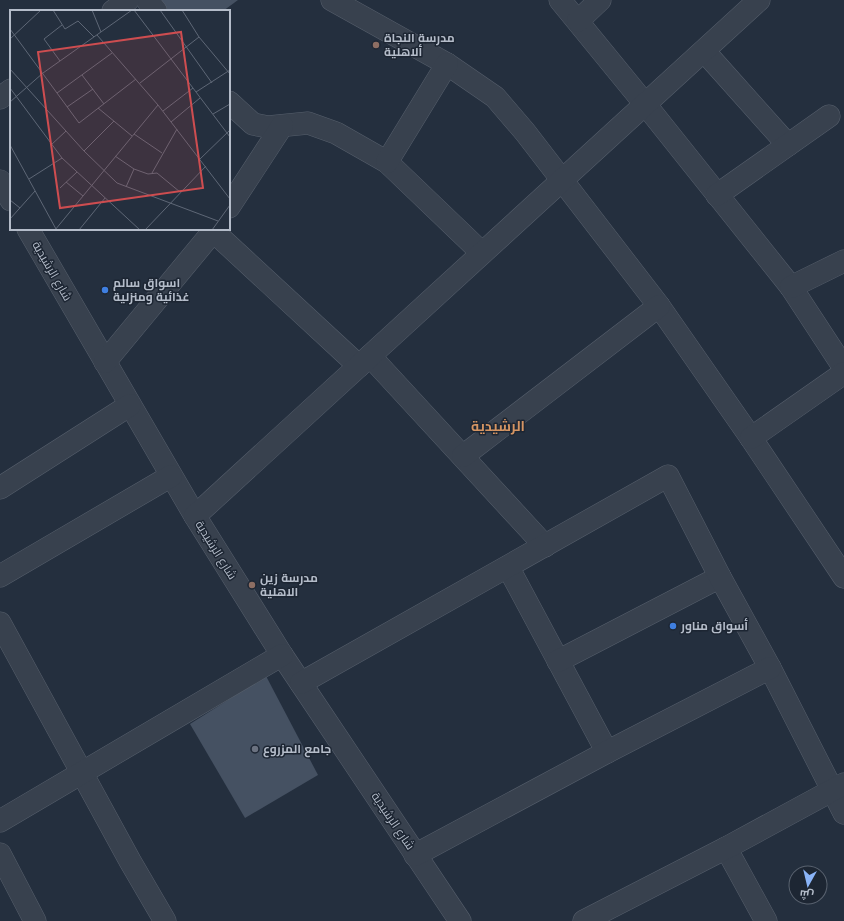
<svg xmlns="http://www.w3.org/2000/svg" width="844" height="921" font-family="Mulish,Cairo,sans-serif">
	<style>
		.building { fill: #455162 }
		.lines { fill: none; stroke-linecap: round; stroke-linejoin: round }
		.minor-casing { stroke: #565f6c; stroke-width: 23 }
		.minor { stroke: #38414e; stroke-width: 22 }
		.education-dot { fill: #8d6e63; stroke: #1d2633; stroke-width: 1.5 }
		.shop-dot { fill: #3f7fe0; stroke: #1d2633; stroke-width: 1.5 }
		.worship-dot { fill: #6b7280; stroke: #1d2633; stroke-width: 1.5 }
		.labels { text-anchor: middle; stroke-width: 3; stroke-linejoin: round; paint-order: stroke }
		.poi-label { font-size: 12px; font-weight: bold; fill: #b4bcc9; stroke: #1d2633; text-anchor: start }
		.street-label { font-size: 12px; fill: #b4bcc9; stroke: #1d2633 }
		.quarter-label { font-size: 14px; font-weight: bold; fill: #d59563; stroke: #1d2633 }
		.inset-road { fill: none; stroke: #5e6776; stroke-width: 1 }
		.view { fill: #ce4d50; fill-opacity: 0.15; stroke: #ce4d50; stroke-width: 2 }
		.inset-edge { fill: none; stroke: #b4bcc9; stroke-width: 2 }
	</style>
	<rect width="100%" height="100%" fill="#242f3e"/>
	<!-- building -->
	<g class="building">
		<polygon points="151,0 238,0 223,11 160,11"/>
		<polygon points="266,676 318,775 245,818 190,724"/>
	</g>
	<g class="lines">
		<!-- minor casing -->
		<g class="minor-casing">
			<g id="minor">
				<polyline points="147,0 156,11"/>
				<polyline points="332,0 447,64 495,97 525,132 659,306 751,438 844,577"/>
				<polyline points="560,0 645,104 791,287 844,368"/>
				<polyline points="113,11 128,0"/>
				<polyline points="578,21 600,0"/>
				<polyline points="704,51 788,145"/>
				<polyline points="0,98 11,90"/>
				<polyline points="229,102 253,124 268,127 308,123 336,133 387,162 482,253"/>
				<polyline points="387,162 447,64"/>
				<polyline points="0,181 11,200"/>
				<polyline points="717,195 829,116"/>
				<polyline points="229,207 282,126"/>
				<polyline points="28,229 195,516 282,655 460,921"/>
				<polyline points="213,231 359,366"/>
				<polyline points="791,287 844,261"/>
				<polyline points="370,356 545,546"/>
				<polyline points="105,362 215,229"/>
				<polyline points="751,438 844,373"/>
				<polyline points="463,456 659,306"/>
				<polyline points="0,488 130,405"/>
				<polyline points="195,516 759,0"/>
				<polyline points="508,567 607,752"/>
				<polyline points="0,576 171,476"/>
				<polyline points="0,623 130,861 165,921"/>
				<polyline points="558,661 720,577"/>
				<polyline points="301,683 668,476 720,577 770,668 844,813"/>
				<polyline points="0,821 282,655"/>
				<polyline points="726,848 766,921"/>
				<polyline points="0,854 35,921"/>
				<polyline points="415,855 607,752 770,668"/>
				<polyline points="584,921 726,848 844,784"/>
			</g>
		</g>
		<!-- minor -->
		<use href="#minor" class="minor"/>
	</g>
	<!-- markers -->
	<g class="education-dot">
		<circle cx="376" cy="45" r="4"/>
		<circle cx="252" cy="585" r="4"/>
	</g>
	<g class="shop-dot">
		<circle cx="105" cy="290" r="4"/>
		<circle cx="673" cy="626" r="4"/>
	</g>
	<circle class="worship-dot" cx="255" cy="749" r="4"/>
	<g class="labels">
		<!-- poi labels -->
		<g class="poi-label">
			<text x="384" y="42">مدرسة النجاة<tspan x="384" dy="14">ألاهلية</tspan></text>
			<text x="113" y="287">اسواق سالم<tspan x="113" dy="14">غذائية ومنزلية</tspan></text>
			<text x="260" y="582">مدرسة زين<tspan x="260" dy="14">الاهلية</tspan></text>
			<text x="681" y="630">أسواق مناور</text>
			<text x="263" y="753">جامع المزروع</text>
		</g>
		<!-- street labels -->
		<g class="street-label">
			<text transform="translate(52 271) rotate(60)" y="4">شارع الرشيدية</text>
			<text transform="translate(216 550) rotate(58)" y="4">شارع الرشيدية</text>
			<text transform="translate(393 821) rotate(56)" y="4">شارع الرشيدية</text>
		</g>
		<!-- quarter labels -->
		<g class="quarter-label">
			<text x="498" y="431">الرشيدية</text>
		</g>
	</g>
	<!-- overview -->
	<g transform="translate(10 10)">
		<rect width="220" height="220" fill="#242f3e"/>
		<path class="inset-road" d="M 43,0 L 55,19 L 68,11 L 84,27M 82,0 L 91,22M 124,0 L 220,127M 150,0 L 202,73M 172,0 L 189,27 L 220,64M 0,19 L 69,113 L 126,69M 87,25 L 148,95 L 220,189M 0,29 L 31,0M 50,51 L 34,29 L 52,15M 0,59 L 74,141 L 107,173 L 208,211M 72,65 L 94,94M 130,73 L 189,27M 0,78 L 52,148 L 130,220M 186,82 L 220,60M 47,83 L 102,43M 0,92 L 33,63 L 122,0M 57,97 L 83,79M 88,98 L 122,126M 153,101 L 183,78M 203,104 L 220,94M 161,112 L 190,88M 124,124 L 152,143M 0,135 L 46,219M 41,135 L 56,121M 74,141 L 104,111M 105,146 L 124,159 L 138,164 L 147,163 L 170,182M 190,149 L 220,120M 142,163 L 167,119M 19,169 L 52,148M 56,172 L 73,186M 116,177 L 124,159M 50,178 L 67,162M 0,190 L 10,198M 0,209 L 25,181M 45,220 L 148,95M 69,220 L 95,188M 135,220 L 196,156M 202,220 L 220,195"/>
		<path class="view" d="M 171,22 L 193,178 L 50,198 L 28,42 Z"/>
		<rect width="220" height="220" class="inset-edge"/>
	</g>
	<!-- north arrow -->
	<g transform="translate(808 885) rotate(188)"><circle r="19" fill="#1d2633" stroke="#59626f"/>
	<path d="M0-3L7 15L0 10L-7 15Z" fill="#8ab4f8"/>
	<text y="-6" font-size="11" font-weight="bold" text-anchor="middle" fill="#b4bcc9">ش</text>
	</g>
</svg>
